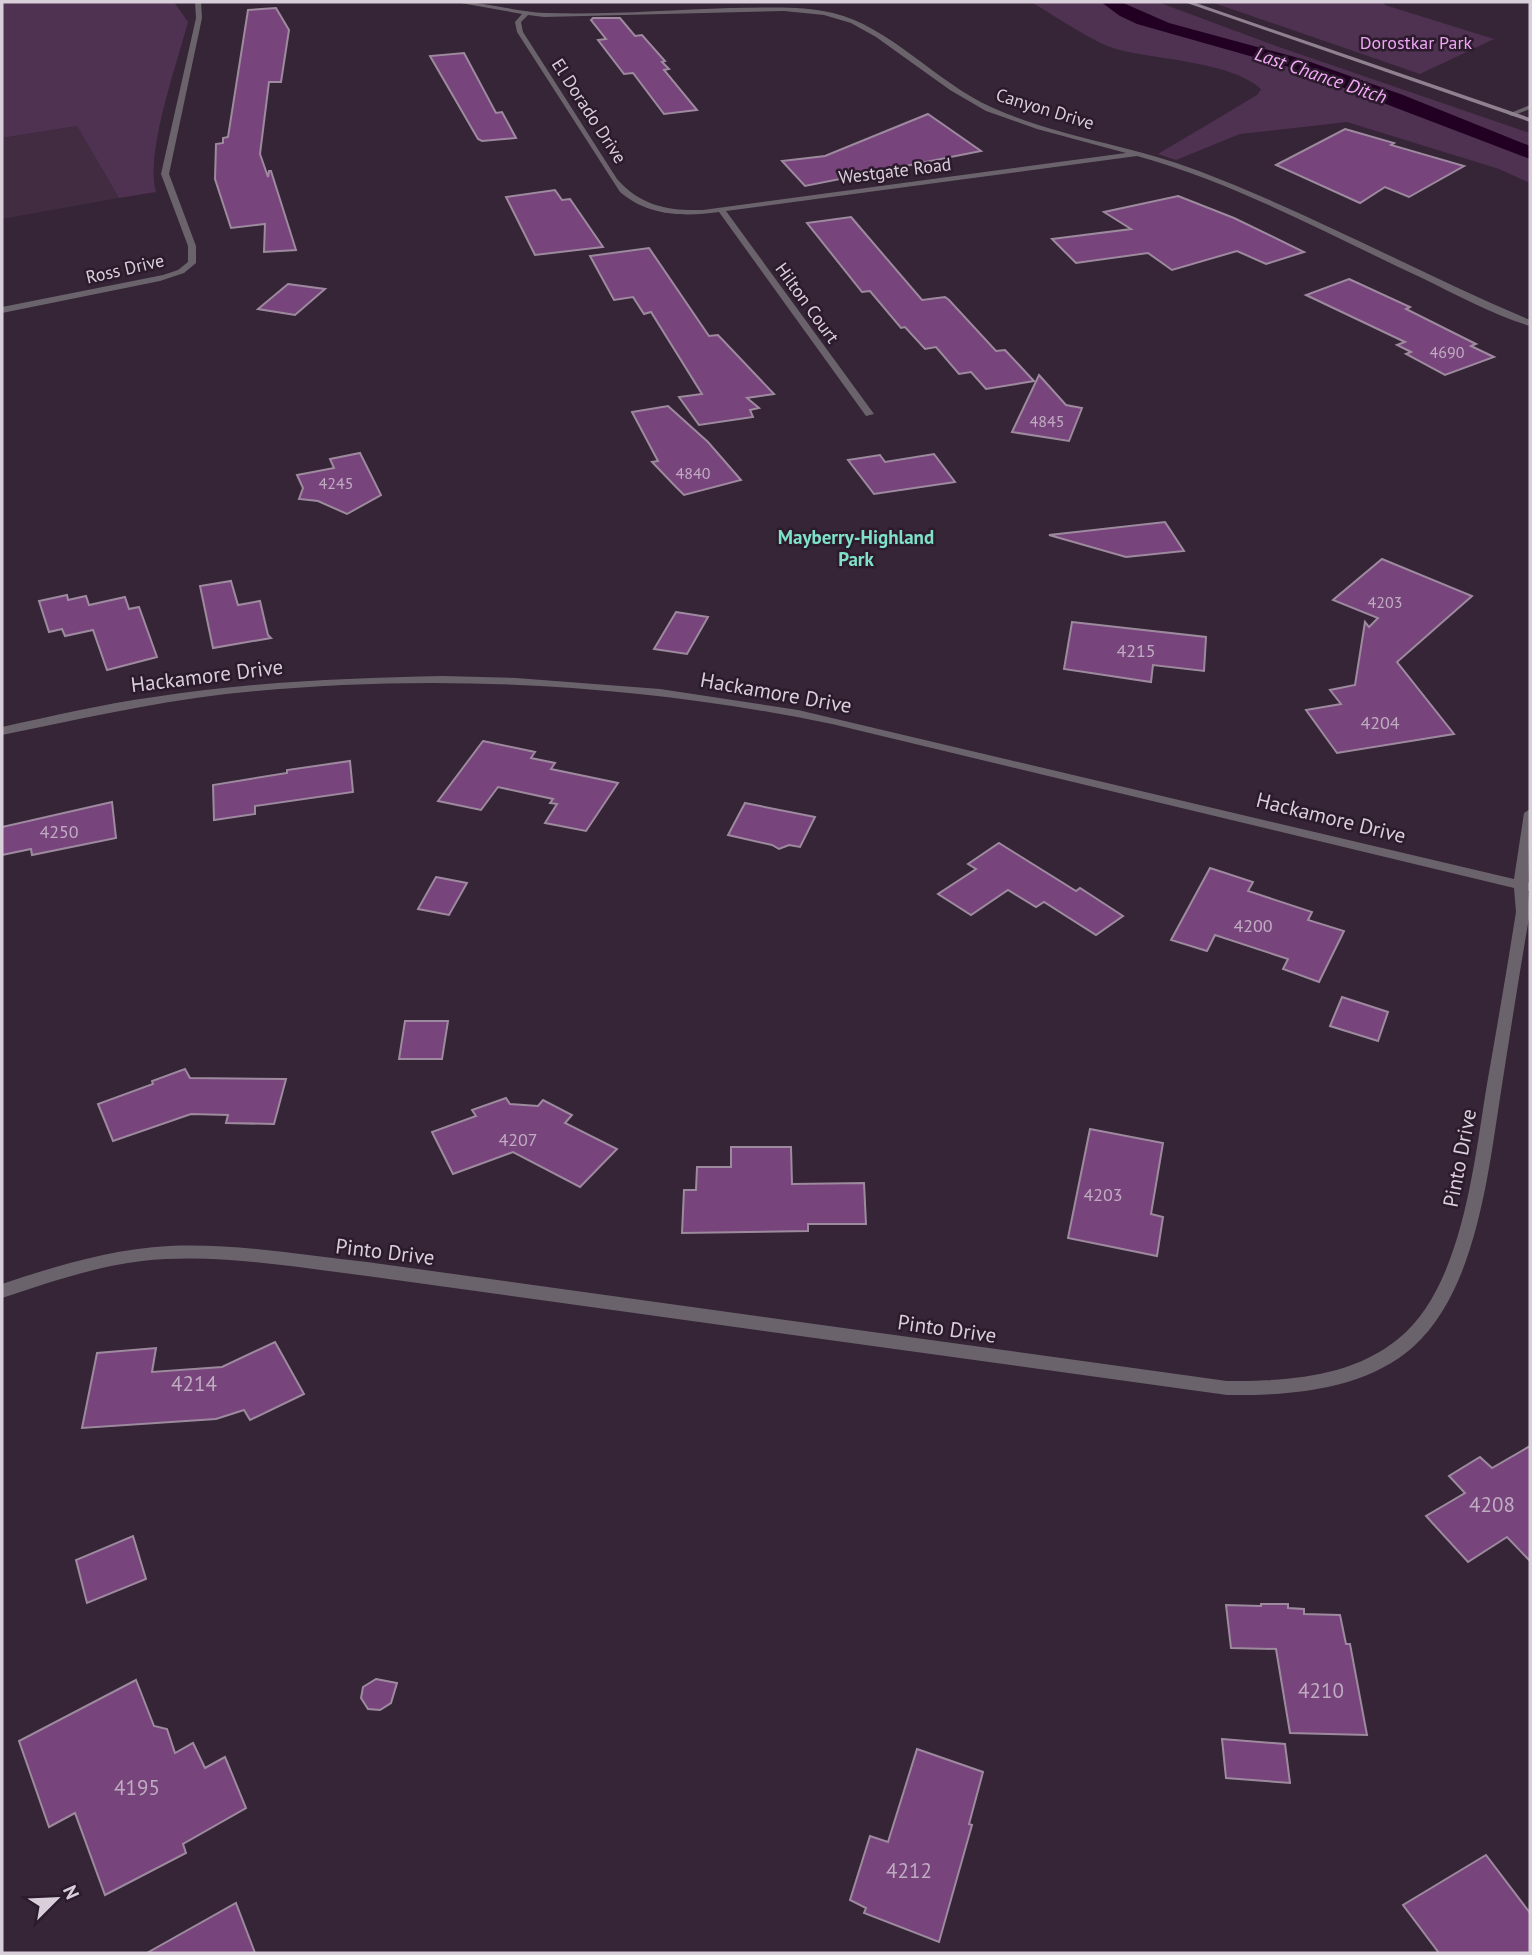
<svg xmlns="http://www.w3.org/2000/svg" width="1532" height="1955" font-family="'PT Sans',sans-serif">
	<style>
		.built { fill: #412c42 }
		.green { fill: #4f3151 }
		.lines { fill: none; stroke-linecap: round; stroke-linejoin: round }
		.canal { fill: #210024; fill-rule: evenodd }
		.building { fill: #77457b; stroke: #9e8a9f; stroke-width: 2 }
		.street { fill: #6b636b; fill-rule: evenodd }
		.secondary { fill: #8f8190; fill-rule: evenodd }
		.labels { text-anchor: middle; stroke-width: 5; stroke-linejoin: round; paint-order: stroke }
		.far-number-label { font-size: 16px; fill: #c0acc2 }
		.far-park-label { font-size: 18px; fill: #f0a6f5; stroke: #2b1b2c }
		.far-street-label { font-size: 18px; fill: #d9cfda; stroke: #2b1b2c }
		.number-label { font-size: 18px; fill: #c0acc2 }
		.far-water-label { font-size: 19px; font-style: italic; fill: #f5abfa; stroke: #2b1b2c }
		.far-neighbourhood-label { font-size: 19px; font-weight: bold; fill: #7fe1c7; stroke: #2b1b2c }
		.street-label { font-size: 21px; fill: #d9cfda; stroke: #2b1b2c }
		.near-number-label { font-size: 21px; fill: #c0acc2 }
	</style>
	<rect width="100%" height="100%" fill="#352536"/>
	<!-- built -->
	<polygon class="built" points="77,126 119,198 2,219 2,138"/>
	<!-- green -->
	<g class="green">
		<path d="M 2,2 L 174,2 L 188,22 C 177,64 145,152 156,192 L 119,198 L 77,126 L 2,138 Z"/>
		<path d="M 1031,2 L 1158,2 L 1279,47 L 1530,133 L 1530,183 L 1499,169 L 1347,122 L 1240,134 L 1176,160 L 1158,154 L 1257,95 L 1261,89 C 1230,61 1156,60 1116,49 C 1094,43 1052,14 1031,2 Z"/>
		<polygon points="1211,2 1383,2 1385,5 1494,39 1420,74"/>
	</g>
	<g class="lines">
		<!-- canal -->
		<polygon class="canal" points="1101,2 1121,2 1169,23 1302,59 1403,95 1530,146 1530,159 1289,67 1137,24 1120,16"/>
	</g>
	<!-- building -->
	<g class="building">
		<polygon points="276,8 289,30 281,82 269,82 260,154 268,177 269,171 271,171 296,250 264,252 265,224 231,228 215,179 216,144 223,143 223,138 228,137 248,10"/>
		<polygon points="593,18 620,18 635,36 642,35 665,61 662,62 669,69 664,70 697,110 664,114 633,73 624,74 598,40 606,39 591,20"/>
		<polygon points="464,53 496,113 502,112 516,138 482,141 478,139 430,56"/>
		<polygon points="928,114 981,151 805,186 782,161 825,156"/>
		<polygon points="1345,129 1394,143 1391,145 1464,166 1409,197 1385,187 1360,203 1276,165"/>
		<polygon points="555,190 562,200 570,199 603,247 535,255 506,197"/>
		<polygon points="1178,196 1234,218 1304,252 1266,264 1237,251 1172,270 1148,253 1076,263 1052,239 1131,229 1104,212"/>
		<polygon points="851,217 922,300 945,297 949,300 996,351 1005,350 1034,381 986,389 971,372 959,374 936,347 925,349 905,327 901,328 870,291 862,292 807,223"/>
		<polygon points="649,248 709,336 718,335 774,394 747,398 759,408 750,410 753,417 699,425 679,397 702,394 651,312 644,314 633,297 614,300 590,256"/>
		<polygon points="1349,279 1410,307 1406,309 1476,344 1471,346 1494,357 1445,375 1406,354 1411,352 1397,345 1405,342 1306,295"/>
		<polygon points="288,284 325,289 295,315 258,309"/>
		<polygon points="1039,375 1066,405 1082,408 1069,441 1012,432"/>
		<polygon points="668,406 708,442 741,480 684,495 676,487 652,462 658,461 632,412"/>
		<polygon points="360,453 381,495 347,514 318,501 299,499 303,488 297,475 334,468 330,459"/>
		<polygon points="934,454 955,482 874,494 848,460 880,455 885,462"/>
		<polygon points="1165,522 1184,551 1126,557 1049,535"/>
		<polygon points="1382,559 1472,596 1397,662 1454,734 1337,753 1306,710 1341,704 1330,690 1355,685 1365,622 1369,627 1378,618 1333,600"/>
		<polygon points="231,581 238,605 260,601 268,635 271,638 213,648 200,586"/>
		<polygon points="67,595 68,600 86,596 89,605 125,597 129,609 139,607 157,657 107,670 93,630 65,636 62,629 49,632 39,601"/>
		<polygon points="676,612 708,617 687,654 654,649"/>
		<polygon points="1072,622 1206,637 1204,671 1153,665 1151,682 1064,669"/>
		<polygon points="483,741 535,752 531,758 555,763 551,769 618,783 586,831 545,823 557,804 550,803 553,799 498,787 481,810 438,801"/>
		<polygon points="350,761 353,792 255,806 255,814 214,820 213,785 287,773 287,770"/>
		<polygon points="112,802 116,838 32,855 31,849 2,855 2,827"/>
		<polygon points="745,803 815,817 800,847 789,845 779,849 772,845 728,835"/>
		<polygon points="999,843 1076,891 1080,888 1123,916 1096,935 1044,902 1036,907 1008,890 971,915 938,894 976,869 968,864"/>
		<polygon points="1210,868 1253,882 1248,891 1312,912 1308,920 1344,931 1319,982 1283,969 1288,959 1215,935 1207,951 1171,940"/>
		<polygon points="436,877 467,883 449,915 418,909"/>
		<polygon points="1342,997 1388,1012 1378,1041 1330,1026"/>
		<polygon points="405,1021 448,1021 442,1059 399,1059"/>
		<polygon points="185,1069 190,1078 286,1079 274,1124 226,1123 228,1115 191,1114 113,1141 98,1104 153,1084 152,1081"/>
		<polygon points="506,1098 510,1104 538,1106 543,1100 572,1115 565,1123 617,1149 580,1187 513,1152 453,1174 432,1132 476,1116 472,1110"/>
		<polygon points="1090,1129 1163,1143 1151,1214 1163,1217 1157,1256 1068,1238"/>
		<polygon points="731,1147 791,1147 792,1184 864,1183 866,1224 808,1224 808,1231 682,1233 684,1190 696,1190 697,1167 731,1167"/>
		<polygon points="275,1342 304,1394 250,1420 244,1410 216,1419 82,1428 97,1353 156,1348 152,1372 222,1367"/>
		<polygon points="1530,1446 1530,1561 1507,1537 1468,1562 1426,1516 1465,1493 1449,1476 1480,1457 1492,1468"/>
		<polygon points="133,1536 146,1579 87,1603 76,1560"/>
		<polygon points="1261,1604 1288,1604 1288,1608 1304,1609 1304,1614 1340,1615 1346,1644 1350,1644 1367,1735 1290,1733 1276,1649 1231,1648 1226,1605 1261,1606"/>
		<polygon points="376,1679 397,1683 391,1703 380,1710 368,1709 361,1698 363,1687"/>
		<polygon points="136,1680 154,1726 167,1729 175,1753 193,1743 205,1768 225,1757 246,1808 183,1844 186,1853 105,1895 75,1813 49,1827 19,1741"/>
		<polygon points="1222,1739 1285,1744 1290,1783 1226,1778"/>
		<polygon points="917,1749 983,1772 969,1824 972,1825 939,1942 864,1913 866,1908 850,1900 870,1836 888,1842"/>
		<polygon points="1486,1855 1530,1913 1530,1953 1439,1953 1403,1905"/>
		<polygon points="236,1903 255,1953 147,1953"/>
	</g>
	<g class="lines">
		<!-- street -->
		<g class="street">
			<polygon points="195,2 201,2 202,18 169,174 196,246 196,263 184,273 160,281 2,313 2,307 163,275 178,270 188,262 188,246 161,174 196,18"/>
			<path d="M 455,2 C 485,1 515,12 546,13 C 607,15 669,10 730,8 C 765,8 799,5 833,13 C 889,26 936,82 991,107 C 1057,137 1131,145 1199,171 C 1312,214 1419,273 1530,320 L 1530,326 C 1493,315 1457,295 1422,278 C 1329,235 1236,183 1137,156 L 726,211 L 874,414 L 866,416 L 719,212 C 683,217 648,216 620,192 L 517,32 L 515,22 L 522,14 ZM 784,11 L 824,15 L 851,23 L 876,37 L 950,90 L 986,111 L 1037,129 L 1126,153 L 703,210 C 668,211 641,206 617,179 L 523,32 L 521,22 L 528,15 L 544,17 Z"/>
			<polygon points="1530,105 1530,109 1512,116 1508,114"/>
			<path d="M 443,676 L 516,678 L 660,689 L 798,710 L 1514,879 L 1524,813 L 1530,809 L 1528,882 L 1530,883 L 1530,891 L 1528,891 L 1530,912 C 1520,970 1511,1027 1502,1085 C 1489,1166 1478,1289 1413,1347 C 1365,1390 1289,1396 1227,1395 L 367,1276 C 293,1267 217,1253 142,1261 C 93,1267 48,1283 2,1298 L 2,1284 C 56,1266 111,1249 169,1246 C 235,1243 301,1255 367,1262 L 1227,1381 C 1286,1381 1350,1378 1398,1339 C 1463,1287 1474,1161 1487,1084 C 1497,1027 1507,969 1516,912 L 1514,888 L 832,724 C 634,683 427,672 226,694 C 150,703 76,720 2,735 L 2,727 C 52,716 103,704 154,697 C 250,682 346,678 443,676 Z"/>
		</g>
		<!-- secondary -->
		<polygon class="secondary" points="1184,2 1193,2 1530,118 1530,122"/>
	</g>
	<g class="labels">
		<!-- far-number labels -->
		<g class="far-number-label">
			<text x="1447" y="358">4690</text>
			<text x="1047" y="427">4845</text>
			<text x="693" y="479">4840</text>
			<text x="336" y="489">4245</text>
			<text x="1385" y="608">4203</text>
		</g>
		<!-- far-park labels -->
		<g class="far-park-label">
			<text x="1416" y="49">Dorostkar Park</text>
		</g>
		<!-- far-street labels -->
		<g class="far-street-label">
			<text transform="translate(1045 109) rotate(17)" y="6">Canyon Drive</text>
			<text transform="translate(589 111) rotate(57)" y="6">El Dorado Drive</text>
			<text transform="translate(895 171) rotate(-7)" y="6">Westgate Road</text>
			<text transform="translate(125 269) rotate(-13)" y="6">Ross Drive</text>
			<text transform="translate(807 303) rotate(54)" y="6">Hilton Court</text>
		</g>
		<!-- number labels -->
		<g class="number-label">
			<text x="1136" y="657">4215</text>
			<text x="1380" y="729">4204</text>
			<text x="59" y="838">4250</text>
			<text x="1253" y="932">4200</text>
			<text x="518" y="1146">4207</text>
			<text x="1103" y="1201">4203</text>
		</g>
		<!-- far-water labels -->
		<g class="far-water-label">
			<text transform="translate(1321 75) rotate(19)" y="7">Last Chance Ditch</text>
		</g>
		<!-- far-neighbourhood labels -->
		<g class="far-neighbourhood-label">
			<text x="856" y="544">Mayberry-Highland<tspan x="856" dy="22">Park</tspan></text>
		</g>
		<!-- street labels -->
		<g class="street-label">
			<text transform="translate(207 676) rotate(-7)" y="7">Hackamore Drive</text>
			<text transform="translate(776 693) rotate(10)" y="7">Hackamore Drive</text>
			<text transform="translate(1331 818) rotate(14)" y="7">Hackamore Drive</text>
			<text transform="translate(1460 1158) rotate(-79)" y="7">Pinto Drive</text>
			<text transform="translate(385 1252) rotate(7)" y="7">Pinto Drive</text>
			<text transform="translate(947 1329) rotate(8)" y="7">Pinto Drive</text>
		</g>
		<!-- near-number labels -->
		<g class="near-number-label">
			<text x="194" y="1391">4214</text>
			<text x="1492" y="1512">4208</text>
			<text x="1321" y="1698">4210</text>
			<text x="137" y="1795">4195</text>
			<text x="909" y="1878">4212</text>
		</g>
	</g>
	<!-- border -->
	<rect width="1532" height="1955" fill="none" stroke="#d9cfda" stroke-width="7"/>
	<!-- north arrow -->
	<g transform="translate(56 1899) rotate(66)" stroke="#2b1b2c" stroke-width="5" paint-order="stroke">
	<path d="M0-5L12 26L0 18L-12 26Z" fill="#d9cfda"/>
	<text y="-10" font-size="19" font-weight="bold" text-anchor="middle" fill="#d9cfda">N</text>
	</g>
</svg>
